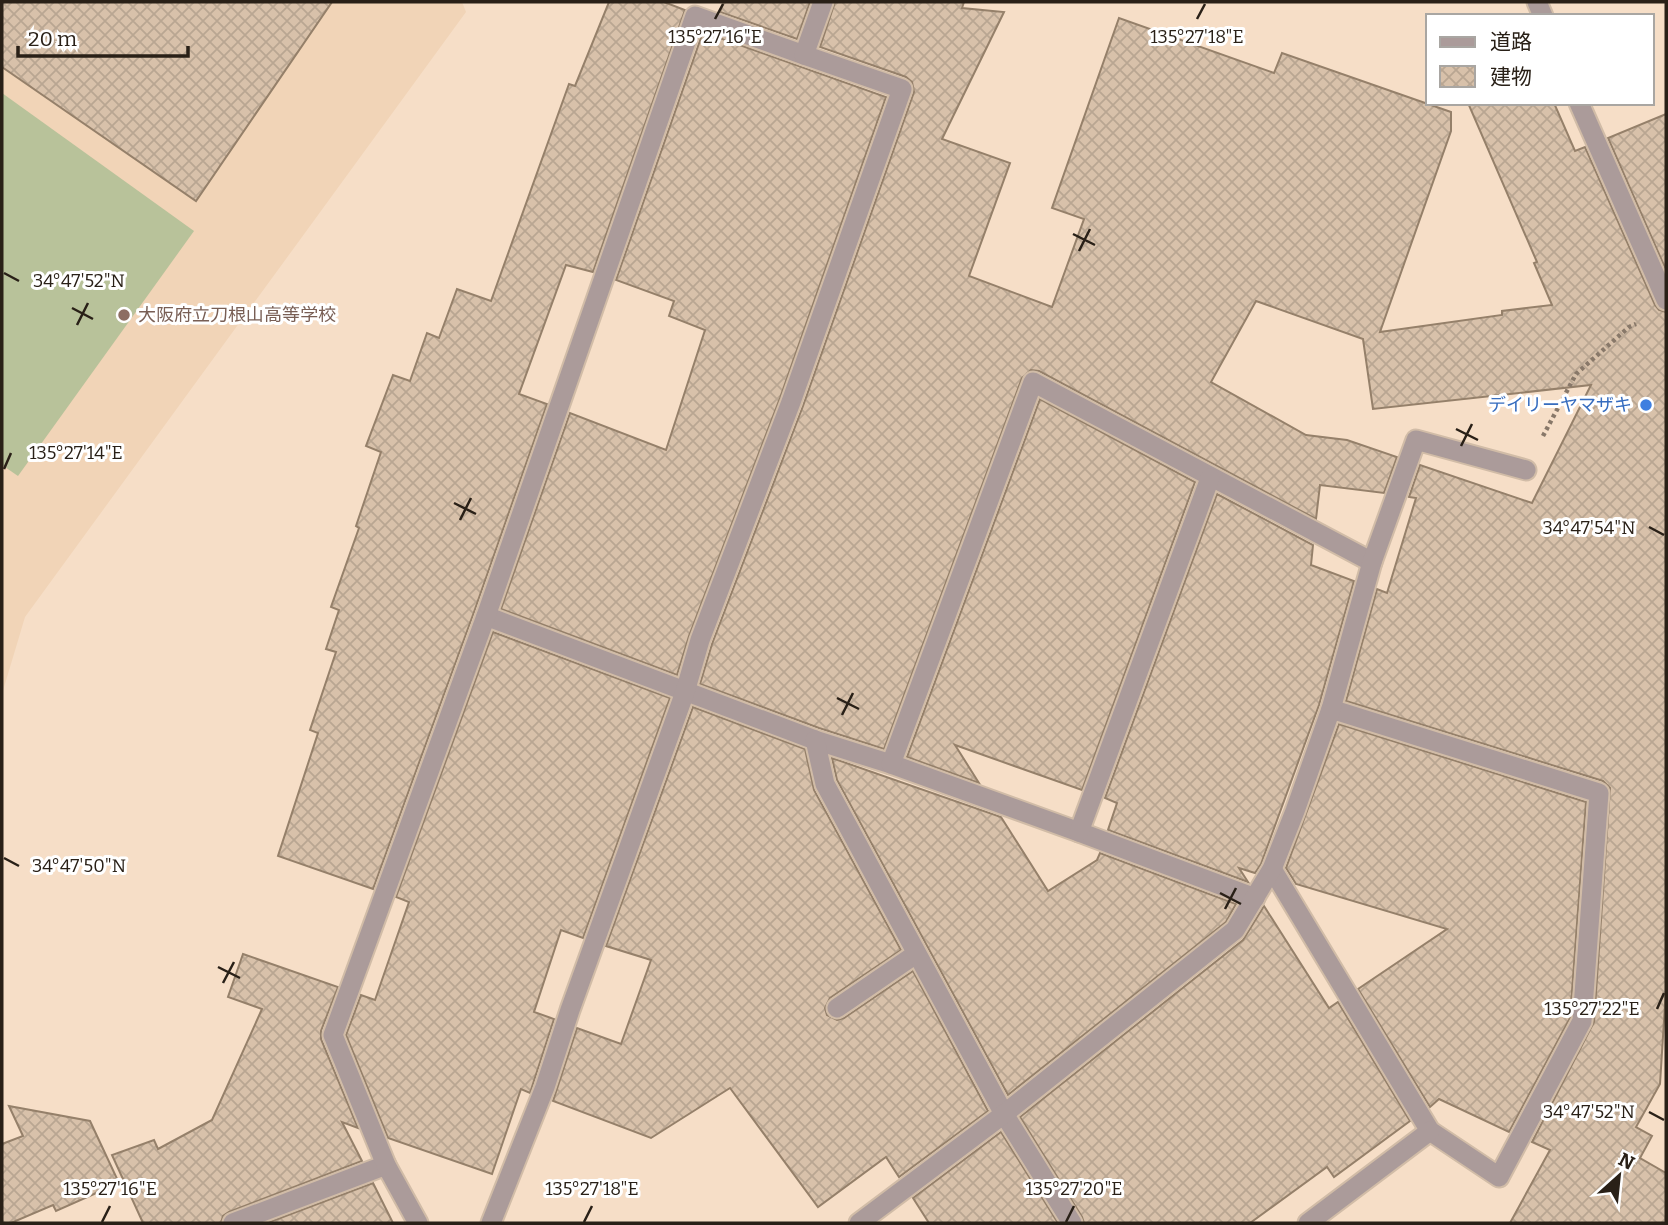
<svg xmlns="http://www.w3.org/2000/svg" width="1668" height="1225" font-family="Bitter,'Noto Sans JP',serif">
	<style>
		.built { fill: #f1d4b7 }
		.grass { fill: #b8c29a }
		.building { fill: url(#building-cross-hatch); stroke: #95806a; stroke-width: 2 }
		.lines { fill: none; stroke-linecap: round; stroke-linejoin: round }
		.service-casing { stroke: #d1bca7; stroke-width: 23 }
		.minor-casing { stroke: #d1bca7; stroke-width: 23 }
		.path { stroke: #887869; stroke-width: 4.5; stroke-dasharray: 3.5 3.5; stroke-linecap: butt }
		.service { stroke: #ab9b9a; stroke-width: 19 }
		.minor { stroke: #ab9b9a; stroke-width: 19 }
		.ticks { fill: none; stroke: #292017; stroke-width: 2.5 }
		.education-dot { fill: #8d6e63; stroke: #fff; stroke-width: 2.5 }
		.shop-dot { fill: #3f7fe0; stroke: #fff; stroke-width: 2.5 }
		.labels { text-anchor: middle; stroke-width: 6; stroke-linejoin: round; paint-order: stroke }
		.education-label { font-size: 18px; fill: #785e54; stroke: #fff; text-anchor: start }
		.shop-label { font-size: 18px; fill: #366cbe; stroke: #fff; text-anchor: end }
		.ticks-label { font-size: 18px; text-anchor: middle; fill: #292017; stroke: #fff; stroke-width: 6; stroke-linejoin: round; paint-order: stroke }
	</style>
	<defs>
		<pattern id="building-cross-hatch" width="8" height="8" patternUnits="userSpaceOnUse" patternTransform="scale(1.75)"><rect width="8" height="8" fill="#d8c1aa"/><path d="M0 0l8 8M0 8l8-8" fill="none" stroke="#b9a692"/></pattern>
	</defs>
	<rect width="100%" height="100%" fill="#f6dec7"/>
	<!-- built -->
	<polygon class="built" points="2,2 462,2 466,12 25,617 2,694"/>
	<!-- grass -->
	<polygon class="grass" points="2,93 194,231 18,476 2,465"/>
	<!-- building -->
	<g class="building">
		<polygon points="2,2 332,2 196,201 2,67"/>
		<polygon points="609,2 664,2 685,10 593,272 566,265 519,394 547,404 474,612 373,889 278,856 318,733 310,730 336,652 326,649 339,610 331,607 359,528 356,526 381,452 366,446 393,375 410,381 427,333 439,338 457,289 491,301 569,84 575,86"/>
		<polygon points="724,2 810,2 797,39 720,12"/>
		<polygon points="835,2 964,2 962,8 1004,12 942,139 1010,163 969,276 1052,307 1084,219 1052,208 1119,18 1274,73 1282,53 1451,112 1451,131 1380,332 1502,315 1502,311 1552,305 1534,263 1537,262 1468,103 1554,103 1575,151 1585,147 1655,305 1659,310 1666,312 1666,989 1660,1084 1636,1127 1652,1136 1640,1158 1666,1173 1666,1223 1510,1223 1550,1150 1532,1142 1594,1022 1610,788 1603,781 1346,701 1377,589 1387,593 1416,498 1409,497 1420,465 1532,503 1591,385 1373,409 1363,339 1256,301 1211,382 1306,435 1347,440 1397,457 1384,493 1320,485 1316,519 1039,371 1031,370 1022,378 884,749 819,728 700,684 712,644 803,406 914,92 912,82 906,77 820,47"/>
		<polygon points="703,32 886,97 780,398 689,636 677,675 501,609 570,413 666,450 705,330 669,316 674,301 616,280"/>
		<polygon points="1666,114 1666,270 1608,138"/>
		<polygon points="1040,399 1195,482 1082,790 955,745 979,783 907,757"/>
		<polygon points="1217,494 1313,545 1311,565 1354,581 1319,705 1261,864 1255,873 1239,868 1248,882 1108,830 1117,803 1105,798"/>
		<polygon points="493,632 670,698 583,938 561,930 534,1012 554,1019 530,1093 521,1089 492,1174 388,1138 346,1035 361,995 375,1000 409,902 396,897"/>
		<polygon points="693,707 805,749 814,790 901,950 830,998 825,1008 827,1015 837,1020 844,1018 913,971 988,1111 899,1177 886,1157 818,1207 730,1088 651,1138 553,1101 577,1028 621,1044 651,960 606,946"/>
		<polygon points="1339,724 1586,802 1570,1018 1509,1132 1439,1099 1430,1107 1358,989 1447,929 1296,884 1286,868"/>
		<polygon points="832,758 1001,817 1048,891 1097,860 1100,853 1236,904 1226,922 1008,1095 837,780"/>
		<polygon points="1264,906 1329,1008 1338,1002 1410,1121 1334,1177 1327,1167 1250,1223 1084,1223 1082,1217 1020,1117 1243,940"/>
		<polygon points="243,954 338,987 321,1031 321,1039 358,1128 342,1122 362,1161 229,1212 223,1216 221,1223 143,1223 112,1155 154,1140 158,1149 212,1120 262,1009 228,997"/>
		<polygon points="9,1106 90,1121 119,1183 56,1211 53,1205 11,1223 2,1223 2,1144 23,1136"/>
		<polygon points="1001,1132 1058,1223 929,1223 913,1198"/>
		<polygon points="373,1183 393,1223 267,1223"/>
	</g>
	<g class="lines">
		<!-- service casing -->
		<g class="service-casing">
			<polyline id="service" points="837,1008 916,954"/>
		</g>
		<!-- minor casing -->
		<g class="minor-casing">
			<g id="minor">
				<polyline points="1537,2 1543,16"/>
				<polyline points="1579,103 1666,300"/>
				<polyline points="486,616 815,740 891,764 1079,832 1255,898"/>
				<polyline points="815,740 825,784 1004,1114 1072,1223"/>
				<polyline points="891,764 1033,382 1372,562"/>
				<polyline points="1079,832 1210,478"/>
				<polyline points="1272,869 1430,1131 1499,1177 1582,1021 1599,793 1331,709"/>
				<polyline points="233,1223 386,1165"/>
				<polyline points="418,1223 386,1165 333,1035 486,616 695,16 804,55"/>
				<polyline points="491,1223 545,1087 570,1010 685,692 700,640 791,402 902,89 804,55 823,2"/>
				<polyline points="859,1223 1004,1114 1235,930 1272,869 1295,811 1331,709 1372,562 1416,440 1526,470"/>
				<polyline points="1308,1223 1430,1131"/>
			</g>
		</g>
		<!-- path -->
		<polyline class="path" points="1543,436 1576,374 1629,327 1636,324"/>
		<!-- service -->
		<use href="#service" class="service"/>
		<!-- minor -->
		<use href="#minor" class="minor"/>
	</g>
	<!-- ticks -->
	<path class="ticks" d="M 715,19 L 723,4M 1197,19 L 1205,4M 1073,234 L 1095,245M 1079,251 L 1090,229M 4,273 L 19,281M 72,308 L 93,319M 77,325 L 88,303M 1456,429 L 1478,440M 1461,446 L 1472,424M 4,469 L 11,453M 454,503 L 476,514M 460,520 L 471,498M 1649,527 L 1664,535M 837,698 L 859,709M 842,715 L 853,693M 4,858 L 19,866M 1220,893 L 1241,904M 1225,909 L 1236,888M 218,967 L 240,978M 223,983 L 234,962M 1657,1009 L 1664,993M 1649,1112 L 1664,1120M 102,1222 L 110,1206M 584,1222 L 592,1206M 1066,1222 L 1074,1206"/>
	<!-- markers -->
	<circle class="education-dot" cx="124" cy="315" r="7"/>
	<circle class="shop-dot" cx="1646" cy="405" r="7"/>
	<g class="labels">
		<!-- education labels -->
		<g class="education-label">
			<text x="138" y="321">大阪府立刀根山高等学校</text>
		</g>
		<!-- shop labels -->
		<g class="shop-label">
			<text x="1632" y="411">デイリーヤマザキ</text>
		</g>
	</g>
	<g class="ticks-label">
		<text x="715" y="43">135°27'16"E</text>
		<text x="1197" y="43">135°27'18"E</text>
		<text x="79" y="287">34°47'52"N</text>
		<text x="76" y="459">135°27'14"E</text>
		<text x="1589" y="534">34°47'54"N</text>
		<text x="79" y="872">34°47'50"N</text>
		<text x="1592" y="1015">135°27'22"E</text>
		<text x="1589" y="1118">34°47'52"N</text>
		<text x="110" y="1195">135°27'16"E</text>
		<text x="592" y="1195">135°27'18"E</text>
		<text x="1074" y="1195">135°27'20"E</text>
	</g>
	<!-- border -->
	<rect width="1668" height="1225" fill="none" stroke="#292017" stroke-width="7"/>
	<!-- legend -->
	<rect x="1426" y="14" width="228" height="91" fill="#ffffff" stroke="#a9a6a2" stroke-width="2"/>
	<rect x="1440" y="37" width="35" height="10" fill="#ab9b9a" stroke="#a9a6a2" stroke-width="2"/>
	<text x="1490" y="49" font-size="21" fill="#292017">道路</text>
	<rect x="1440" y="66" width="35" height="21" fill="url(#building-cross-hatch)" stroke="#a9a6a2" stroke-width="2"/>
	<text x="1490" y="84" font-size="21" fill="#292017">建物</text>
	<!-- north arrow -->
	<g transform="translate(1619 1176) rotate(27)" stroke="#ffffff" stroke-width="5" paint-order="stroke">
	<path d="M0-5L12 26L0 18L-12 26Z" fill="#292017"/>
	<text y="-10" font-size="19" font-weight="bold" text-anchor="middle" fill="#292017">N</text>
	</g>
	<!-- scale -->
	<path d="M18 46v10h170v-10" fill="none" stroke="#292017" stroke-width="3.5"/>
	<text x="28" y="46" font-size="21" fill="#292017" stroke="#ffffff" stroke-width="5" paint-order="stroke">20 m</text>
</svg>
